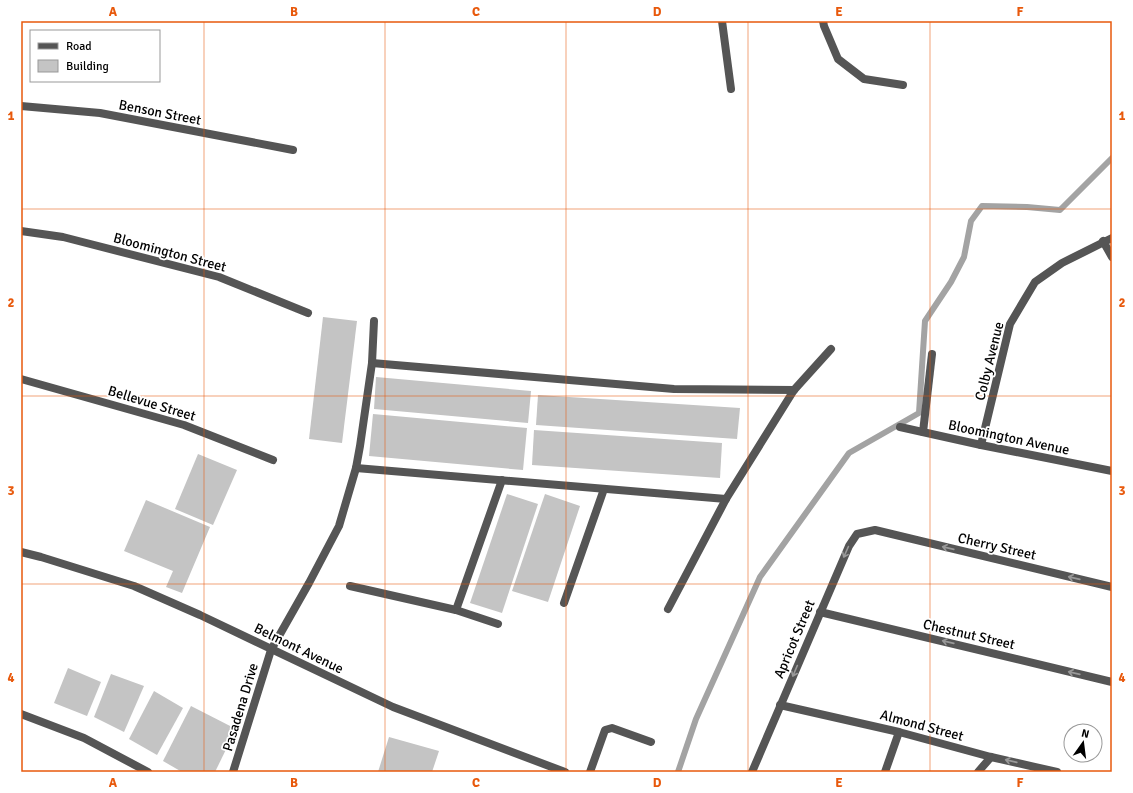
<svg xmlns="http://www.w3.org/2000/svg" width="1133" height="793" font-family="Signika,sans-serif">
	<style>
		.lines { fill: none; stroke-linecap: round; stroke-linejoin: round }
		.stream { stroke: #a3a3a3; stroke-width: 6 }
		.building { fill: #c4c4c4 }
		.lane { stroke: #555; stroke-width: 8 }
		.street { stroke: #555; stroke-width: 8 }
		.oneway { stroke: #999 }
		.grid { fill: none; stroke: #e8590c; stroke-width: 1; stroke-opacity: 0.55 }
		.labels { text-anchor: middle; stroke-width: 3.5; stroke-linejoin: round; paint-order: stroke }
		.street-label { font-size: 14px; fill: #000; stroke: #fff }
		.neatline { fill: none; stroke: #e8590c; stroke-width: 1.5 }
		.grid-label { font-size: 13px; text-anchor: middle; font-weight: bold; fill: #e8590c }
	</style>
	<rect width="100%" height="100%" fill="#fff"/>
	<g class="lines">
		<!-- stream -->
		<polyline class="stream" points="678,772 696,719 760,577 849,453 919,413 925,321 951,282 964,257 971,221 982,206 1027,207 1060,210 1112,158"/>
	</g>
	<!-- building -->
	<g class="building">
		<polygon points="323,317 357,321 342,443 309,439"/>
		<polygon points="376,377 531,391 528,423 374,409"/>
		<polygon points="538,395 740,408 737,439 536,425"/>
		<polygon points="373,414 527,428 523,470 369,456"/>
		<polygon points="534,430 722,443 720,478 532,465"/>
		<polygon points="198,454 237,470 213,525 175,509"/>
		<polygon points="507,494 538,504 502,613 470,603"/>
		<polygon points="545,494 580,506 548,602 512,591"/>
		<polygon points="146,500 210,527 182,593 166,587 173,571 124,551"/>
		<polygon points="68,668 101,682 87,716 54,703"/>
		<polygon points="111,674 144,686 124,732 94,717"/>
		<polygon points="154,691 183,708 157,755 129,739"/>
		<polygon points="191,706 236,729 215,772 182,772 163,761"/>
		<polygon points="389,737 439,751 432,772 378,772"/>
	</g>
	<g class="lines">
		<!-- lane -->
		<g class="lane">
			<polyline points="722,21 731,89"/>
			<polyline points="823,21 824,26 838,59 864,79 903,85"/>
			<polyline points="923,432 932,354"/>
			<polyline points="590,772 605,730 612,728 651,742"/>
		</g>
		<!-- street -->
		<g class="street">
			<polyline points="21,106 100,113 293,150"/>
			<polyline points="21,231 63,237 219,277 308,313"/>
			<polyline points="1103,241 1112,257"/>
			<polyline points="372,363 674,389 794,390"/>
			<polyline points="21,379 184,425 273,460"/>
			<polyline points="900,427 981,445 1112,471"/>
			<polyline points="981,445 1010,324 1035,282 1062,263 1112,238"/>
			<polyline points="356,468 726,499"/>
			<polyline points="21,552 41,557 134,586 200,615 393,707 565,772"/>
			<polyline points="350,586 456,610 498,624"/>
			<polyline points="564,603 604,489"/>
			<polyline points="668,609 726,499 794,390 831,349"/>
			<polyline points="456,610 502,480"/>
			<polyline points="820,612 1112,682"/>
			<polyline points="780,705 899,732 991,757 1057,772"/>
			<polyline points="21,714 84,738 148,772"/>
			<polyline points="233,772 271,650 309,583 339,526 356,468 360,446 372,363 374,321"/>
			<polyline points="752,772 849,546 857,534 875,530 1112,587"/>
			<polyline points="885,772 899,732"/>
			<polyline points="978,772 991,757"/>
		</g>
	</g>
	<!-- one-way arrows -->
	<defs><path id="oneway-shaft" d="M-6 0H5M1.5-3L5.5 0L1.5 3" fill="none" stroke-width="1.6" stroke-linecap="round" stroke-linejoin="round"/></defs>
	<g class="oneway">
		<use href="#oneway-shaft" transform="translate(948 548) rotate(-167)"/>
		<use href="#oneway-shaft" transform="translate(846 552) rotate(114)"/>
		<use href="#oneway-shaft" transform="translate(1074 578) rotate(-167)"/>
		<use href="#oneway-shaft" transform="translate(948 642) rotate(-167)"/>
		<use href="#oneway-shaft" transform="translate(795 671) rotate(113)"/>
		<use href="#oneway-shaft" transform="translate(1074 673) rotate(-167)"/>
		<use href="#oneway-shaft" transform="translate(1011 761) rotate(-167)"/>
	</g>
	<!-- grid -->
	<path class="grid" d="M 204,21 L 204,772M 385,21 L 385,772M 566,21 L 566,772M 748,21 L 748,772M 930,21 L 930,772M 21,209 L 1112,209M 21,396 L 1112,396M 21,584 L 1112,584"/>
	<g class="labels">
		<!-- street labels -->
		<g class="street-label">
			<text transform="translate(160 112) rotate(11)" y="5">Benson Street</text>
			<text transform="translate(170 252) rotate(15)" y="5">Bloomington Street</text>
			<text transform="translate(989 361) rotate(-76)" y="5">Colby Avenue</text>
			<text transform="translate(152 403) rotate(17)" y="5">Bellevue Street</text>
			<text transform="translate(1009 437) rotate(12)" y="5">Bloomington Avenue</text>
			<text transform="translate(997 546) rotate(13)" y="5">Cherry Street</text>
			<text transform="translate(969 634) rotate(13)" y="5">Chestnut Street</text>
			<text transform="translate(794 639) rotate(-67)" y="5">Apricot Street</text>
			<text transform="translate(299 648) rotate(26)" y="5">Belmont Avenue</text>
			<text transform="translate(240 707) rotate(-73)" y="5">Pasadena Drive</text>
			<text transform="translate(922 725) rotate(15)" y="5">Almond Street</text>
		</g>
	</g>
	<!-- border -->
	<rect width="1133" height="793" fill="none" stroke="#ffffff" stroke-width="44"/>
	<!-- legend -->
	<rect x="30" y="30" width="130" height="52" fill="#ffffff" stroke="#999999"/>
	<rect x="38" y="43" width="20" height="6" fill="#555555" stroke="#999999"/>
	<text x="66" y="50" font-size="12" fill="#000000">Road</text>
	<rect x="38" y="60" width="20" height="12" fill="#c4c4c4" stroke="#999999"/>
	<text x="66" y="70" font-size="12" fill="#000000">Building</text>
	<!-- north arrow -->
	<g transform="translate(1083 743) rotate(14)"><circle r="19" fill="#ffffff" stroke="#999999"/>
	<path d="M0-3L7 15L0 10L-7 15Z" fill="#000000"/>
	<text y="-6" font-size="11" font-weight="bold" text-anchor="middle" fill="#000000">N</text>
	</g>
	<rect x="22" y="22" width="1089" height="749" class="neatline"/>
	<g class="grid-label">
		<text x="113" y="16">A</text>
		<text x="294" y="16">B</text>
		<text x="476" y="16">C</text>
		<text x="657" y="16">D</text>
		<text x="839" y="16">E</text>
		<text x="1020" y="16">F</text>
		<text x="11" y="120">1</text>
		<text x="1122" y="120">1</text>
		<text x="11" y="307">2</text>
		<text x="1122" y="307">2</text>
		<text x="11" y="495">3</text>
		<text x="1122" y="495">3</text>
		<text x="11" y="682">4</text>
		<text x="1122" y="682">4</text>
		<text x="113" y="787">A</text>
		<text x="294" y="787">B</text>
		<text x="476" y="787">C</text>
		<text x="657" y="787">D</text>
		<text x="839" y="787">E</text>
		<text x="1020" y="787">F</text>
	</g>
</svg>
